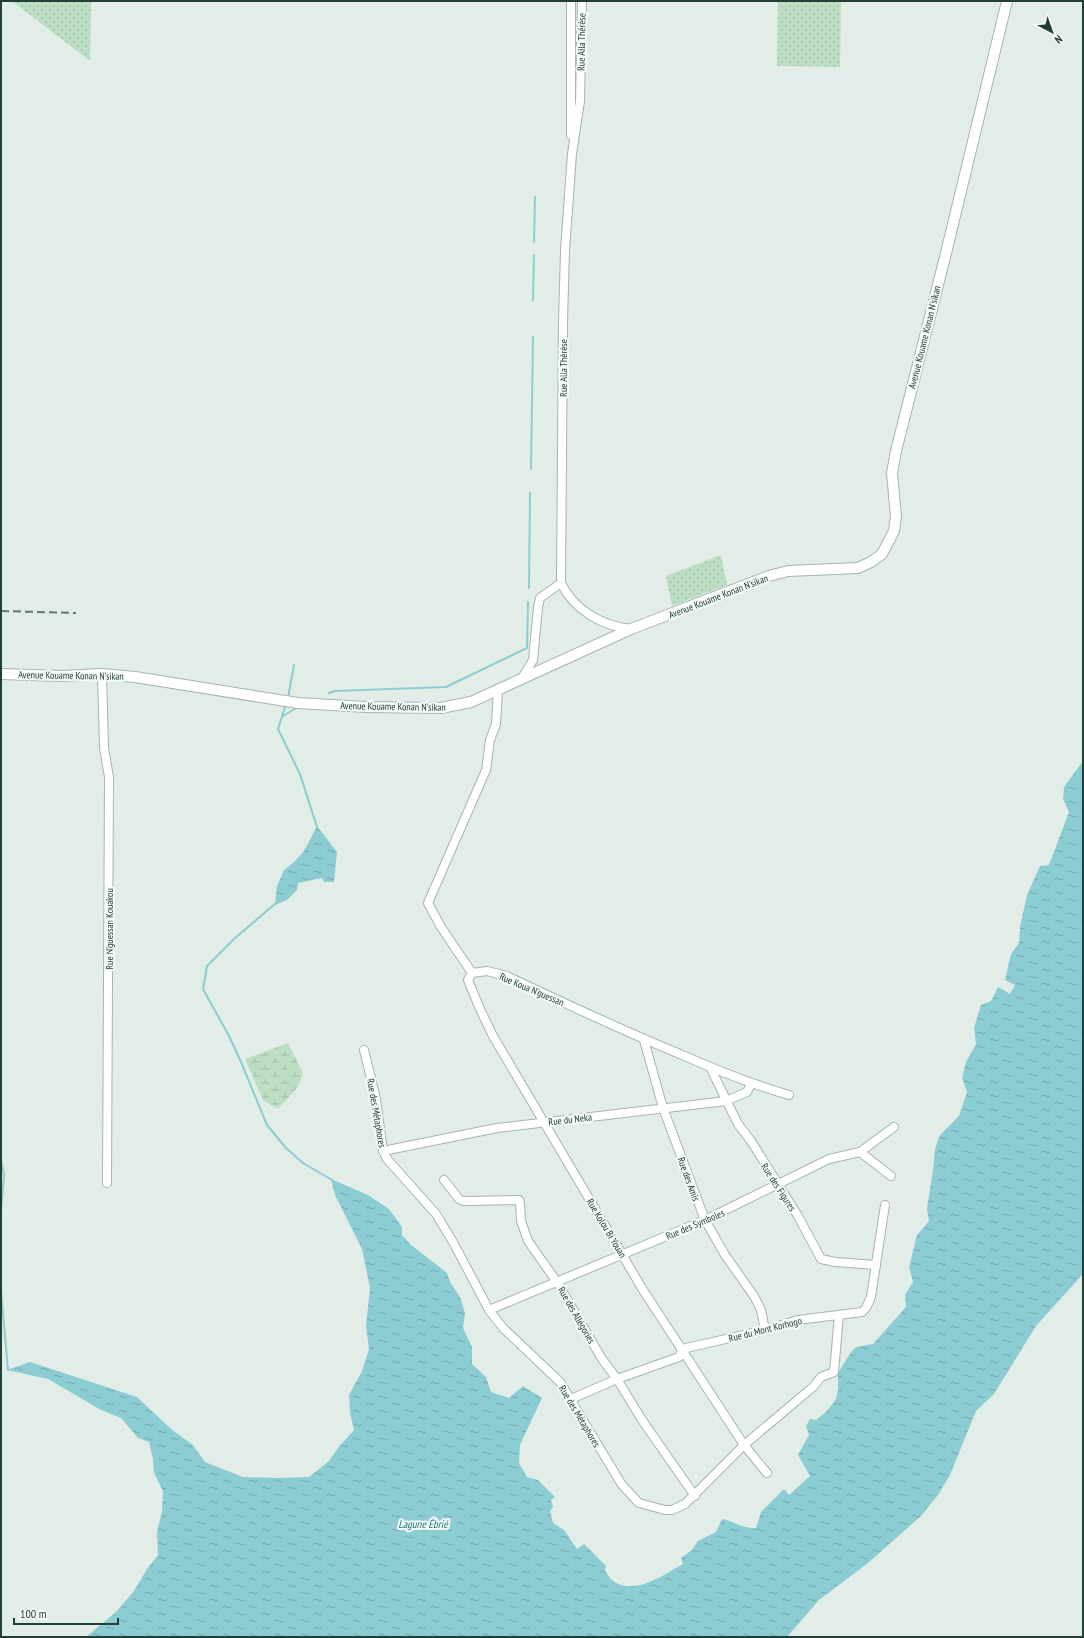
<svg xmlns="http://www.w3.org/2000/svg" width="1084" height="1638" font-family="'PT Sans Narrow',sans-serif">
	<style>
		.grass { fill: url(#grass-dots) }
		.wetland { fill: url(#wetland-marsh) }
		.water { fill: url(#water-ripples) }
		.lines { fill: none; stroke-linecap: round; stroke-linejoin: round }
		.stream { stroke: #8bcdd3; stroke-width: 2 }
		.minor-casing { stroke: #a5b5af; stroke-width: 10 }
		.tertiary-casing { stroke: #a5b5af; stroke-width: 12 }
		.minor { stroke: #fff; stroke-width: 8 }
		.tertiary { stroke: #fff; stroke-width: 10 }
		.rail { stroke: #5d7b71; stroke-width: 2; stroke-dasharray: 8 4; stroke-linecap: butt }
		.labels { text-anchor: middle; stroke-width: 4; stroke-linejoin: round; paint-order: stroke }
		.street-label { font-size: 10px; fill: #223f36; stroke: #f4faf6 }
		.water-label { font-size: 11px; font-style: italic; fill: #1b737d; stroke: #f4faf6 }
	</style>
	<defs>
		<pattern id="grass-dots" width="8" height="8" patternUnits="userSpaceOnUse"><rect width="8" height="8" fill="#bcdfc3"/><path d="M2 2h.1M6 6h.1" fill="none" stroke="#a1c0a8" stroke-width="1.8" stroke-linecap="round"/></pattern>
		<pattern id="wetland-marsh" width="20" height="14" patternUnits="userSpaceOnUse"><rect width="20" height="14" fill="#bcdfc3"/><path d="M1 5h8M5 5V1M11 12h8M15 12V8" fill="none" stroke="#a1c0a8"/></pattern>
		<pattern id="water-ripples" width="26" height="14" patternUnits="userSpaceOnUse"><rect width="26" height="14" fill="#8bcdd3"/><path d="M2 4q2-2 4 0t4 0M15 11q2-2 4 0t4 0" fill="none" stroke="#71a8ac"/></pattern>
	</defs>
	<rect width="100%" height="100%" fill="#e3ede8"/>
	<!-- grass -->
	<g class="grass">
		<polygon points="12,1 91,1 90,61"/>
		<polygon points="778,1 841,1 840,67 777,66"/>
		<polygon points="721,555 727,585 672,606 666,576"/>
	</g>
	<!-- wetland -->
	<polygon class="wetland" points="288,1043 303,1073 298,1087 278,1109 263,1100 245,1059"/>
	<!-- water -->
	<g class="water">
		<path d="M 1083,761 L 1083,1274 L 1036,1326 L 994,1394 L 976,1411 L 950,1475 L 938,1495 L 921,1516 L 868,1563 L 819,1600 L 787,1637 L 86,1637 L 116,1612 L 134,1591 L 147,1569 L 158,1555 L 157,1531 L 162,1512 L 163,1491 L 154,1473 L 153,1459 L 149,1442 L 138,1438 L 121,1418 L 101,1410 L 48,1379 L 7,1370 L 30,1362 L 137,1397 L 171,1429 L 193,1445 L 205,1462 L 243,1477 L 277,1478 L 309,1477 L 329,1461 L 338,1448 L 354,1430 L 350,1413 L 349,1395 L 362,1371 L 369,1349 L 366,1326 L 370,1288 L 362,1249 L 335,1195 L 331,1179 L 368,1195 L 389,1209 L 402,1227 L 402,1235 L 410,1244 L 447,1273 L 450,1282 L 460,1297 L 465,1313 L 463,1328 L 472,1347 L 472,1364 L 486,1377 L 491,1392 L 509,1398 L 523,1386 L 542,1398 L 520,1445 L 519,1463 L 527,1477 L 538,1480 L 555,1497 L 551,1500 L 553,1507 L 550,1511 L 553,1523 L 564,1530 L 577,1549 L 584,1544 L 606,1566 L 605,1571 C 608,1574 610,1579 613,1581 C 635,1596 663,1575 683,1564 L 681,1558 L 692,1550 L 698,1541 L 716,1532 L 722,1519 C 737,1522 739,1528 756,1528 L 761,1512 L 784,1489 L 789,1495 L 810,1476 L 798,1455 L 809,1435 L 806,1426 L 810,1419 L 816,1420 L 827,1411 L 836,1399 L 838,1389 L 838,1373 L 851,1352 L 856,1347 L 873,1344 L 906,1307 L 905,1295 L 913,1282 L 909,1267 L 917,1235 L 929,1221 L 927,1209 L 933,1170 L 935,1149 L 940,1135 L 959,1116 L 967,1092 L 962,1078 L 966,1062 L 976,1044 L 974,1028 L 981,1005 L 991,1001 L 998,987 L 1010,994 L 1015,985 L 1005,980 L 1011,954 L 1019,943 L 1020,927 L 1027,895 L 1040,866 L 1049,865 L 1069,812 L 1063,799 L 1064,787 Z"/>
		<polygon points="317,826 337,852 334,882 324,882 322,878 298,883 297,890 287,900 275,905 277,886 284,870 294,862 304,851"/>
	</g>
	<g class="lines">
		<!-- stream -->
		<g class="stream">
			<polyline points="534,242 535,197"/>
			<polyline points="533,300 534,255"/>
			<polyline points="531,469 533,337"/>
			<polyline points="529,588 530,493"/>
			<polyline points="329,693 335,691 446,687 527,648 528,602"/>
			<polyline points="288,698 294,665"/>
			<polyline points="285,707 278,729 300,774 317,827"/>
			<polyline points="283,716 298,707"/>
			<polyline points="276,903 234,939 207,966 203,989 229,1036 241,1062 267,1125 286,1148 303,1163 332,1180"/>
			<polyline points="1,1160 4,1175 1,1211"/>
			<polyline points="1,1291 8,1370"/>
		</g>
		<!-- minor casing -->
		<g class="minor-casing">
			<g id="minor">
				<path d="M 582,1 L 580,101 L 572,154 L 565,250 L 563,322 L 561,583 C 574,610 602,626 631,629"/>
				<polyline points="571,135 571,1"/>
				<polyline points="102,674 104,748 109,777 107,1183"/>
				<polyline points="522,678 533,660 538,607 540,598 561,583"/>
				<path d="M 498,689 L 496,724 L 490,740 L 486,770 L 428,903 L 441,927 L 472,973 L 487,971 L 507,976 C 564,1003 621,1030 680,1054 C 716,1070 751,1084 789,1095"/>
				<polyline points="472,973 468,980 480,1009 493,1036 643,1290 744,1445 767,1473"/>
				<polyline points="644,1040 663,1108 705,1220 725,1255 754,1296 761,1310 765,1330"/>
				<polyline points="364,1050 376,1099 383,1151 387,1159 436,1214 453,1242 489,1310 503,1328 560,1382 622,1485 639,1503 665,1510 672,1510 685,1504 744,1445 813,1387 821,1377 834,1372 839,1315"/>
				<polyline points="710,1067 738,1124 751,1141 798,1216 821,1259 835,1262 876,1265"/>
				<polyline points="383,1151 497,1128 726,1101 747,1092 751,1084"/>
				<polyline points="860,1152 891,1176"/>
				<polyline points="444,1180 459,1199 463,1201 519,1200 520,1203 521,1221 528,1241 557,1282 602,1359 617,1379 642,1420 695,1496"/>
				<polyline points="489,1310 705,1220 829,1159 860,1152 894,1127"/>
				<polyline points="571,1399 617,1379 679,1357 681,1353 682,1349 765,1330 798,1320 862,1312 866,1308 871,1297 885,1205"/>
			</g>
		</g>
		<!-- tertiary casing -->
		<g class="tertiary-casing">
			<polyline id="tertiary" points="1,674 62,676 102,674 135,677 298,703 366,707 441,708 471,702 631,629 769,576 788,571 858,568 871,562 882,554 894,531 896,516 892,473 896,451 946,253 1007,1"/>
		</g>
		<!-- minor -->
		<use href="#minor" class="minor"/>
		<!-- tertiary -->
		<use href="#tertiary" class="tertiary"/>
		<!-- rail -->
		<polyline class="rail" points="1,611 76,613"/>
	</g>
	<g class="labels">
		<!-- street labels -->
		<g class="street-label">
			<text transform="translate(581 42) rotate(-89)" y="4">Rue Alla Thérèse</text>
			<text transform="translate(924 337) rotate(-76)" y="4">Avenue Kouame Konan N'sikan</text>
			<text transform="translate(563 368) rotate(-90)" y="4">Rue Alla Thérèse</text>
			<text transform="translate(718 596) rotate(-21)" y="4">Avenue Kouame Konan N'sikan</text>
			<text transform="translate(71 675) rotate(1)" y="4">Avenue Kouame Konan N'sikan</text>
			<text transform="translate(393 706) rotate(1)" y="4">Avenue Kouame Konan N'sikan</text>
			<text transform="translate(109 929) rotate(-90)" y="4">Rue N'guessan Kouakou</text>
			<text transform="translate(532 989) rotate(23)" y="4">Rue Koua N'guessan</text>
			<text transform="translate(377 1113) rotate(80)" y="4">Rue des Métaphores</text>
			<text transform="translate(570 1119) rotate(-7)" y="4">Rue du Neka</text>
			<text transform="translate(689 1179) rotate(70)" y="4">Rue des Amis</text>
			<text transform="translate(779 1187) rotate(57)" y="4">Rue des Figures</text>
			<text transform="translate(695 1224) rotate(-23)" y="4">Rue des Symboles</text>
			<text transform="translate(607 1228) rotate(59)" y="4">Rue Kolou Bi Youan</text>
			<text transform="translate(577 1315) rotate(60)" y="4">Rue des Allégories</text>
			<text transform="translate(765 1329) rotate(-14)" y="4">Rue du Mont Korhogo</text>
			<text transform="translate(580 1416) rotate(59)" y="4">Rue des Métaphores</text>
		</g>
		<!-- water labels -->
		<g class="water-label">
			<text x="423" y="1528">Lagune Ébrié</text>
		</g>
	</g>
	<!-- border -->
	<rect width="1084" height="1638" fill="none" stroke="#223f36" stroke-width="4"/>
	<!-- north arrow -->
	<g transform="translate(1052 32) rotate(139)" stroke="#f4faf6" stroke-width="3" paint-order="stroke">
	<path d="M0-3L7 15L0 10L-7 15Z" fill="#223f36"/>
	<text y="-6" font-size="11" font-weight="bold" text-anchor="middle" fill="#223f36">N</text>
	</g>
	<!-- scale -->
	<path d="M14 1618v6h104v-6" fill="none" stroke="#223f36" stroke-width="2"/>
	<text x="20" y="1618" font-size="12" fill="#223f36" stroke="#f4faf6" stroke-width="3" paint-order="stroke">100 m</text>
</svg>
